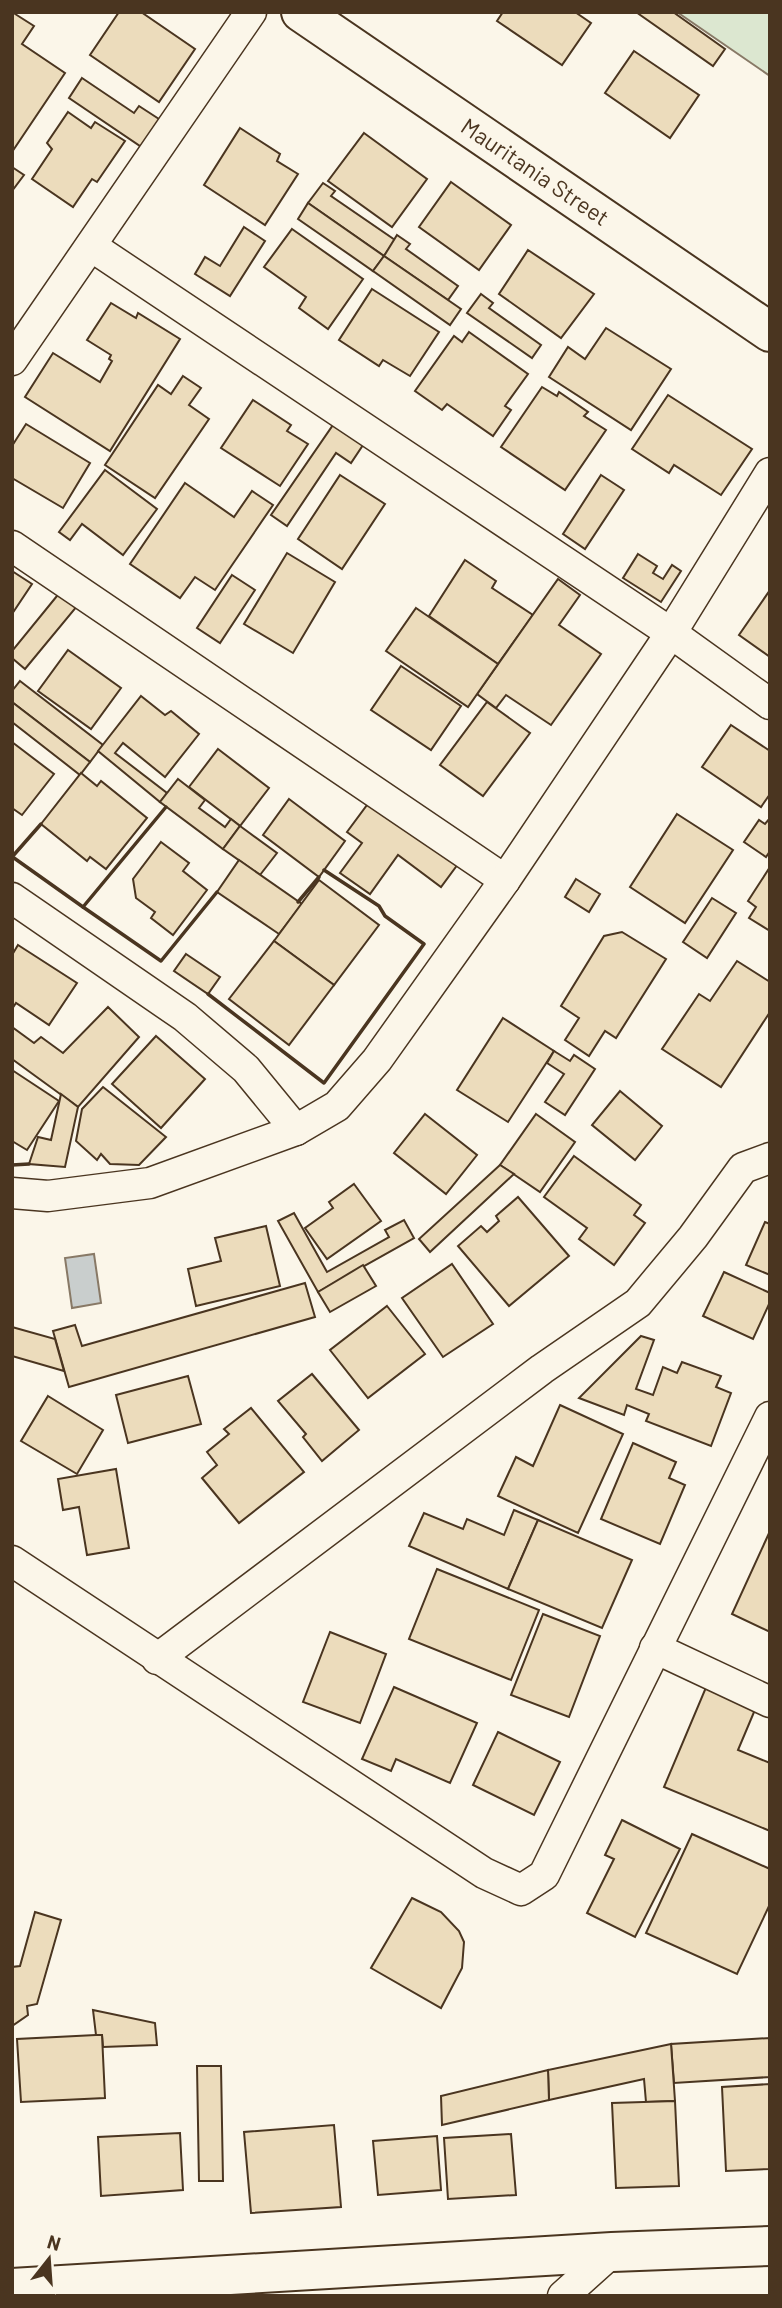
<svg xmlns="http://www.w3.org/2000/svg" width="782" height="2308" font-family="Barlow,sans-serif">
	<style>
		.green { fill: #dce7d0; stroke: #887966; stroke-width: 2 }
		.water { fill: #c9cecd; stroke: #887966; stroke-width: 2 }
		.building { fill: #ecdcbc; stroke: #4a3520; stroke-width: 2 }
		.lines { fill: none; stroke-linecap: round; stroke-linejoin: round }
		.street-casing { stroke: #4a3520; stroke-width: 33 }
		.secondary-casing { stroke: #4a3520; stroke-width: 42 }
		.primary-casing { stroke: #4a3520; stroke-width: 42 }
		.street { stroke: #fbf6e9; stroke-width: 30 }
		.secondary { stroke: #fbf6e9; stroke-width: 38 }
		.primary { stroke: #fbf6e9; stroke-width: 38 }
		.wall { stroke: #4a3520; stroke-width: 3.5 }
		.labels { text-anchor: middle; stroke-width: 5; stroke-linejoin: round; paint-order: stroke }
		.street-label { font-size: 23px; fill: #4a3520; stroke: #fbf6e9 }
	</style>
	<rect width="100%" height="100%" fill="#fbf6e9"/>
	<!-- green -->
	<polygon class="green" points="677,12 770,12 770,76"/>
	<!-- water -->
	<polygon class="water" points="94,1254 101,1303 72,1308 65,1258"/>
	<!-- building -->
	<g class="building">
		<polygon points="12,12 34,26 22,44 65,73 12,152"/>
		<polygon points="119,12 141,12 195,49 159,102 90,55"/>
		<polygon points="503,12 575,12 591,23 562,65 497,21"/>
		<polygon points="636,12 673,12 725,49 713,66"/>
		<polygon points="634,51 699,95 670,138 605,93"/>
		<polygon points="82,78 134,113 139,106 162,121 143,148 69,98"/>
		<polygon points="68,112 91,128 95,122 125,141 97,182 92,179 73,207 32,179 52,149 47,143"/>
		<polygon points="240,128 280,154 277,161 298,174 265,225 204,185"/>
		<polygon points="364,133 427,179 392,227 328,181"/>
		<polygon points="12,167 24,175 12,191"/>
		<polygon points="451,182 511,225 479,270 419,227"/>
		<polygon points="323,183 335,191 331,196 395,240 384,256 308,203"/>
		<polygon points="308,203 384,256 373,271 298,219"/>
		<polygon points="244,227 265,241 230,296 195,274 205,257 220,266"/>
		<polygon points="292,229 363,279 328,329 299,308 306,297 264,267"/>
		<polygon points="397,235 410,244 406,249 458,286 448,300 384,256"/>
		<polygon points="528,250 594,294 561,338 499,294"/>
		<polygon points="384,256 461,309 450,325 373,271"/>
		<polygon points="372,289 439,332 410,376 383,360 379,366 339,340"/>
		<polygon points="481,294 493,303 489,308 541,345 532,358 467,313"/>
		<polygon points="111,303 136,318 138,313 180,339 110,451 25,397 53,353 100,382 112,361 109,359 111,355 87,340"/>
		<polygon points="606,328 671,369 631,430 549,377 568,347 585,359"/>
		<polygon points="469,332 528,374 505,406 511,410 493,436 447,404 442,410 415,391 454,336 462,342"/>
		<polygon points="183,376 201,388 189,405 209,419 155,498 105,465 158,385 171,394"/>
		<polygon points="542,387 557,396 559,392 588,412 584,416 606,430 565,490 501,447"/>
		<polygon points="668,395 752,449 721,495 674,465 669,473 632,449"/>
		<polygon points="253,400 291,425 287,431 308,444 280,486 221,448"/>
		<polygon points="26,424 90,463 63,508 12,478 12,446"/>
		<polygon points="333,425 363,445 351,463 336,453 287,526 271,515"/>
		<polygon points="105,470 157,509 123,555 82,524 70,540 59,532"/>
		<polygon points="340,475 385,504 342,569 298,539"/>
		<polygon points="601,475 624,490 585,549 563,534"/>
		<polygon points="185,483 234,517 252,491 273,505 215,590 195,577 180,598 130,564"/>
		<polygon points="287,553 335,582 293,653 244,624"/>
		<polygon points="638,554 657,566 653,573 663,579 672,565 681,571 661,602 623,578"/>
		<polygon points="465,560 496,581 492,588 533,615 498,664 429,616"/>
		<polygon points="12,571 32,584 12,614"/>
		<polygon points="232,575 255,590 220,643 197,628"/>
		<polygon points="558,579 580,595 559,625 601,654 551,725 506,695 496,708 477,694"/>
		<polygon points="770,590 770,657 739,635"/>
		<polygon points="61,591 78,605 25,669 12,658 12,651"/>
		<polygon points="416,608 498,664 468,707 386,651"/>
		<polygon points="68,650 121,688 91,729 38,691"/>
		<polygon points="401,666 461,706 431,750 371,710"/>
		<polygon points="20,681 103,745 90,762 12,702 12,691"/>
		<polygon points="141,696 165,715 171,711 199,734 165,777 123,743 115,753 167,793 160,802 98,751"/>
		<polygon points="12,702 90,762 80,775 12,722"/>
		<polygon points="487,702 530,733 483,796 440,765"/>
		<polygon points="731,725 770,751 770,794 761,807 702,767"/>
		<polygon points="12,742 54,774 22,815 12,808"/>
		<polygon points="218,749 269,788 240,826 189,787"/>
		<polygon points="81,773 97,786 101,781 147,818 106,869 90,857 87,861 41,824"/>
		<polygon points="178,779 205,800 199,808 225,827 231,819 240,826 223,849 160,802"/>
		<polygon points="289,799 345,841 319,877 263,835"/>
		<polygon points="370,801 458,864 441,887 398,855 370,894 340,873 362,843 347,832"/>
		<polygon points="677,814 733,850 685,923 630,887"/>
		<polygon points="770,818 770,851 766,857 744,842 759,820 765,824"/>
		<polygon points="240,826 277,853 260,875 223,849"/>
		<polygon points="161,842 189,863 183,871 207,890 173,935 151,918 155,912 136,898 133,879"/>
		<polygon points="239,860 302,904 279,934 217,892"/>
		<polygon points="770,867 770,931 749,918 756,907 748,901"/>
		<polygon points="576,879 600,894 589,912 565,897"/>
		<polygon points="319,880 379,925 334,985 274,941"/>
		<polygon points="712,898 736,913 707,958 683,942"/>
		<polygon points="622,932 666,959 616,1038 605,1031 589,1056 565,1040 579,1018 561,1006 604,936"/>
		<polygon points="274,941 334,985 289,1045 229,999"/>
		<polygon points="18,945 77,983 49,1025 16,1003 12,1009 12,955"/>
		<polygon points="186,954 220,977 208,994 174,971"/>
		<polygon points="737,961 770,982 770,1012 721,1087 662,1049 699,994 710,1001"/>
		<polygon points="108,1007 139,1037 78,1107 12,1059 12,1027 34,1043 41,1037 63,1053"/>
		<polygon points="503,1018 554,1051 508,1122 457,1090"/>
		<polygon points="156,1036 205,1079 161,1128 112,1084"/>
		<polygon points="554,1051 570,1061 574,1055 595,1069 565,1115 545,1102 564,1074 547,1063"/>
		<polygon points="12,1070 59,1101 27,1150 12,1141"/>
		<polygon points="103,1087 166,1137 139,1165 110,1164 101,1154 97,1160 76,1141 82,1109"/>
		<polygon points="620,1091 662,1126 635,1160 592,1125"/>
		<polygon points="61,1094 78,1107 65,1167 29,1164 38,1137 51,1140"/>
		<polygon points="425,1114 477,1155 446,1194 394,1153"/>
		<polygon points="536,1114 575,1142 540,1192 500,1165"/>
		<polygon points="574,1156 641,1205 634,1215 645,1223 614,1265 579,1239 587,1228 544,1197"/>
		<polygon points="500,1165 514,1174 430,1252 419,1239"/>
		<polygon points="354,1184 381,1221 327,1259 305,1228 333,1208 329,1202"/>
		<polygon points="518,1197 569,1256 509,1306 458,1246 481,1226 487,1232 499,1221 496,1216"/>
		<polygon points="294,1213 327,1272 389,1237 385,1230 404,1220 414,1238 318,1292 278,1221"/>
		<polygon points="765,1222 770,1224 770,1275 746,1265"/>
		<polygon points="266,1226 280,1286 196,1306 188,1269 221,1261 215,1238"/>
		<polygon points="452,1264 493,1324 443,1357 402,1298"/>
		<polygon points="363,1265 376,1286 330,1312 318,1292"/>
		<polygon points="724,1272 770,1293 770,1302 753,1339 703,1316"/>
		<polygon points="305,1283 315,1317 69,1387 53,1331 75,1325 82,1346"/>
		<polygon points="387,1306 425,1354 368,1398 330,1350"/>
		<polygon points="12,1327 55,1339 64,1371 12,1356"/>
		<polygon points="641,1336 654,1340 636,1389 653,1395 663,1367 677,1373 682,1362 721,1376 716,1387 731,1393 711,1446 646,1421 649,1414 627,1405 624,1415 579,1398"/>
		<polygon points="312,1374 359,1430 322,1461 303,1437 306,1434 278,1401"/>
		<polygon points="188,1376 201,1424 128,1443 116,1395"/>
		<polygon points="48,1396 103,1430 77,1474 21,1441"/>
		<polygon points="560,1405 623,1434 578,1533 498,1496 516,1457 533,1466"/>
		<polygon points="251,1408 304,1472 239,1523 202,1478 217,1465 207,1452 229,1434 224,1429"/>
		<polygon points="633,1443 676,1462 669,1478 685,1485 660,1544 601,1519"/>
		<polygon points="116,1469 129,1548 87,1555 79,1507 63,1510 58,1479"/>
		<polygon points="514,1510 538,1520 508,1589 409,1546 424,1513 463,1529 467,1519 504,1535"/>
		<polygon points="538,1520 632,1560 602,1628 508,1589"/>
		<polygon points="770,1531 770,1632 732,1614"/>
		<polygon points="437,1569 539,1610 511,1680 409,1639"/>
		<polygon points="543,1614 600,1636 569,1717 511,1695"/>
		<polygon points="330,1632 386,1654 360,1723 303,1702"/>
		<polygon points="707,1685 757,1705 738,1750 770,1763 770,1831 664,1787"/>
		<polygon points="394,1687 477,1723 450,1783 396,1759 391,1771 362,1759"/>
		<polygon points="498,1732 560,1762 534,1815 473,1785"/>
		<polygon points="622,1820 680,1849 635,1937 587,1913 614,1859 605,1855"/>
		<polygon points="692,1834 770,1869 770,1904 737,1974 646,1933"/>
		<polygon points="412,1898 441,1912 459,1931 464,1942 462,1968 441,2008 371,1968"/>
		<polygon points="35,1912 61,1920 37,2004 27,2006 28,2015 12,2026 12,1967 20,1966"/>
		<polygon points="93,2010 155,2023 157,2045 103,2047 102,2035 96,2035"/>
		<polygon points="96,2035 102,2035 105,2098 21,2102 17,2039"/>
		<polygon points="770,2038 770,2077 674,2083 671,2044"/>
		<polygon points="671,2044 675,2101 646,2102 644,2079 549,2100 548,2070"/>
		<polygon points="197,2066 221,2066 223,2181 199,2181"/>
		<polygon points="548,2070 549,2100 442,2125 441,2096"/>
		<polygon points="770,2084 770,2169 726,2171 722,2087"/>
		<polygon points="675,2101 679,2186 616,2188 612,2103"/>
		<polygon points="334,2125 341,2207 251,2213 244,2132"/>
		<polygon points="180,2133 183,2190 101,2196 98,2137"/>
		<polygon points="511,2134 516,2195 448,2199 444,2138"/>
		<polygon points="437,2136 441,2190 378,2195 373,2141"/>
	</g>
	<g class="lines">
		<!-- street casing -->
		<g class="street-casing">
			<g id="street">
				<polyline points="91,246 671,633 770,704"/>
				<polyline points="12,360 251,12"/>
				<polyline points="12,546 505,880"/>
				<polyline points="12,898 185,1017 246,1069 296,1130"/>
				<polyline points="12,1193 48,1196 150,1183 296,1130 337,1106 377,1060 505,880 671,633 770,473"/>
				<polyline points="12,1561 484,1873 521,1890 544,1875 770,1417"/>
				<polyline points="655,1648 770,1702"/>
				<polyline points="157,1659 542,1369 638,1303 693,1237 743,1168 770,1158"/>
				<polyline points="563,2296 612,2252"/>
			</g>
		</g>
		<!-- secondary casing -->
		<g class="secondary-casing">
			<polyline id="secondary" points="12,2288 612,2252 770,2246"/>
		</g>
		<!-- primary casing -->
		<g class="primary-casing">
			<polyline id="primary" points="301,12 770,332"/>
		</g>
		<!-- street -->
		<use href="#street" class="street"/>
		<!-- secondary -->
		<use href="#secondary" class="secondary"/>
		<!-- primary -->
		<use href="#primary" class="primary"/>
		<!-- wall -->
		<g class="wall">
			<polyline points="12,857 41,824"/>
			<polyline points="14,858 83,907 166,807"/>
			<polyline points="298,902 319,877"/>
			<polyline points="83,907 161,961 217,892"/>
			<polyline points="208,994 324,1083 424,944 385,916 379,906 324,870"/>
			<polyline points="12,1165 29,1164"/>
		</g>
	</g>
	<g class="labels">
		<!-- street labels -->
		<g class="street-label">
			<text transform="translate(535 172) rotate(34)" y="8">Mauritania Street</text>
		</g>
	</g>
	<!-- border -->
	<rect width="782" height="2308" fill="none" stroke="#4a3520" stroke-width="28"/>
	<!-- north arrow -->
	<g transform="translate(49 2259) rotate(17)" stroke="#fbf6e9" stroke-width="5" paint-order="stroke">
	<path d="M0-5L12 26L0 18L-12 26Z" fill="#4a3520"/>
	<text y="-10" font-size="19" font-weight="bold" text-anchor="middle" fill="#4a3520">N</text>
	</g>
</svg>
